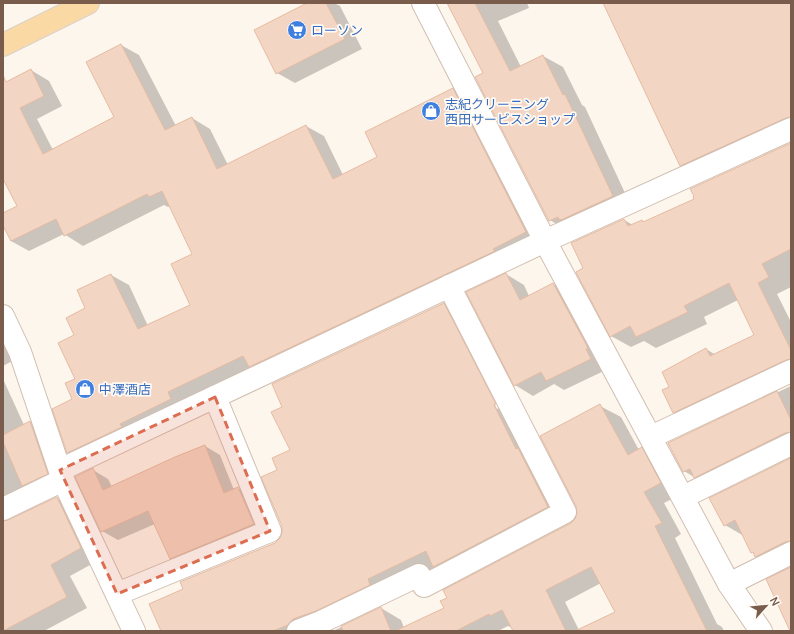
<svg xmlns="http://www.w3.org/2000/svg" width="794" height="634" font-family="Manrope,'Noto Sans JP',sans-serif">
	<style>
		.shadow { fill: #0003; fill-rule: evenodd }
		.building { fill: #f3d5c3; stroke: #e6bba3 }
		.lines { fill: none; stroke-linecap: round; stroke-linejoin: round }
		.minor-casing { stroke: #d1beb0; stroke-width: 24 }
		.major-casing { stroke: #dad1cd; stroke-width: 24 }
		.minor { stroke: #fff; stroke-width: 22 }
		.major { stroke: #fbd9a5; stroke-width: 22 }
		.marked { fill: #dc6d51; fill-opacity: 0.2; stroke: #dc6d51; stroke-width: 3; stroke-dasharray: 8 5; stroke-linejoin: round }
		.labels { text-anchor: middle; stroke-width: 3.5; stroke-linejoin: round; paint-order: stroke }
		.shop-label { font-size: 13px; fill: #366cbe; stroke: #fffaf3; text-anchor: start }
	</style>
	<rect width="100%" height="100%" fill="#fdf6ec"/>
	<!-- shadow -->
	<g class="shadow">
		<polygon points="309,3 334,3 340,6 362,49 295,83 277,73"/>
		<polygon points="450,3 527,3 529,8 498,21 521,67 543,56 563,67 582,105 585,107 632,208 570,232 550,220 484,74"/>
		<polygon points="605,3 791,3 791,136 701,177 681,165"/>
		<polygon points="121,45 139,55 176,126 192,118 210,129 228,165 306,126 324,136 343,175 379,157 453,89 471,100 544,243 86,463 68,452 76,379 75,336 87,309 111,275 129,285 148,326 191,305 193,255 170,206 168,207 164,205 83,246 64,234 29,251 11,241 3,223 3,214 18,207 3,177 3,85 31,70 49,81 62,106 37,119 53,150 115,118"/>
		<polygon points="791,144 791,287 777,294 791,322 791,378 694,424 674,412 670,388 706,349 716,355 755,336 738,300 704,317 707,324 656,348 644,341 631,347 611,336 584,268 624,220 633,225 642,221 645,222 695,199"/>
		<polygon points="506,274 524,285 529,296 553,284 571,294 608,369 564,390 554,384 533,396 515,385 468,293"/>
		<path d="M 443,304 L 464,315 L 568,518 L 454,578 L 435,567 L 387,591 L 313,631 L 162,631 L 184,590 L 275,543 L 281,539 L 283,532 L 278,470 L 291,450 L 284,407 ZM 451,319 L 453,319 L 499,408 L 497,409 Z"/>
		<polygon points="3,318 22,356 3,366"/>
		<polygon points="3,379 24,425 30,422 50,433 67,485 13,513 10,521 57,498 77,509 101,559 70,576 87,608 44,631 3,631"/>
		<polygon points="791,386 791,451 704,483 684,471 669,443"/>
		<path d="M 600,406 L 621,417 L 639,450 L 642,449 L 662,460 L 680,495 L 664,503 L 681,534 L 675,538 L 717,624 L 722,627 L 724,631 L 514,631 L 512,626 L 510,627 L 508,626 L 498,631 L 333,631 L 381,608 L 401,620 L 404,628 L 445,609 L 448,598 L 572,524 L 577,519 ZM 601,583 L 616,612 L 579,630 L 565,602 Z"/>
		<polygon points="205,446 220,455 234,490 238,488 254,497 269,533 186,567 170,558 155,524 118,540 102,531 93,470 108,479 112,487"/>
		<polygon points="791,459 791,560 776,568 756,556 755,554 752,552 744,536 725,525"/>
	</g>
	<!-- building -->
	<g class="building">
		<polygon points="307,3 326,3 345,39 276,74 254,30"/>
		<polygon points="447,3 475,3 510,71 543,55 563,95 565,94 613,196 561,220 560,219 559,220 558,217 549,221 475,77 483,73"/>
		<polygon points="603,3 791,3 791,117 786,118 680,166"/>
		<polygon points="121,44 165,130 192,117 217,169 306,125 333,179 377,157 365,132 453,88 526,232 493,249 495,251 249,367 243,356 168,392 171,399 120,424 122,427 67,453 52,409 72,399 65,383 75,379 58,343 74,335 66,318 85,308 77,290 111,274 138,329 190,305 171,264 192,254 162,191 149,197 147,194 64,236 56,219 11,241 3,226 3,213 17,206 3,179 3,75 6,82 31,69 44,96 20,108 43,154 114,117 86,62"/>
		<polygon points="791,143 791,249 762,264 769,277 758,283 791,350 791,359 786,360 673,413 662,390 669,387 662,372 706,348 710,356 754,335 729,283 684,306 688,312 636,337 630,326 610,337 576,272 583,268 571,243 624,219 628,226 642,220 643,222 694,199 693,197 694,196 690,189"/>
		<polygon points="506,273 520,300 553,283 588,348 586,349 591,359 546,381 541,372 514,386 466,292"/>
		<polygon points="444,303 496,404 494,405 516,449 518,448 548,507 433,567 426,551 368,579 370,585 316,611 293,619 288,625 273,631 161,631 149,604 183,589 180,582 275,543 280,538 282,532 282,526 261,477 277,470 272,458 290,450 271,412 282,407 272,384"/>
		<polygon points="777,391 791,420 791,432 785,433 694,478 690,469 683,472 668,443"/>
		<polygon points="600,404 628,455 642,447 661,483 644,492 662,523 655,526 707,631 575,631 615,612 591,567 546,590 566,631 513,631 502,610 490,616 489,614 456,631 395,631 444,608 440,601 447,598 443,590 571,523 575,519 577,513 576,506 540,436"/>
		<polygon points="30,421 48,474 22,486 3,442 3,435"/>
		<polygon points="205,445 224,493 238,487 254,524 170,559 148,511 101,532 75,477 93,468 103,490 175,457"/>
		<polygon points="791,458 791,541 785,542 755,557 753,552 751,553 735,520 724,526 709,498"/>
		<polygon points="57,497 81,548 51,565 67,597 3,631 3,521 8,520"/>
		<polygon points="791,567 791,631 790,631 766,579"/>
		<polygon points="381,607 391,631 343,631 341,626"/>
	</g>
	<g class="lines">
		<!-- minor casing -->
		<g class="minor-casing">
			<g id="minor">
				<polyline points="423,3 545,241 729,584 761,631"/>
				<polyline points="3,316 20,352 63,480 134,631"/>
				<polyline points="651,437 791,371"/>
				<polyline points="60,470 545,241 791,129"/>
				<polyline points="683,497 791,444"/>
				<polyline points="3,509 63,480"/>
				<polyline points="729,584 791,553"/>
				<polyline points="117,594 270,531 215,397"/>
				<polyline points="298,631 321,622 419,575 424,586 565,512 449,286"/>
			</g>
		</g>
		<!-- major casing -->
		<g class="major-casing">
			<polyline id="major" points="3,45 88,3"/>
		</g>
		<!-- minor -->
		<use href="#minor" class="minor"/>
		<!-- major -->
		<use href="#major" class="major"/>
	</g>
	<!-- marked area -->
	<path class="marked" d="M 215,397 L 270,531 L 117,594 L 60,470 Z"/>
	<!-- icons -->
	<defs>
		<g id="supermarket-disc" transform="scale(1)"><circle r="9.5" fill="#3f7fe0" stroke="#fffaf3"/><path d="M-6-5.5h2.5l.6 2H6L4.5 2H-2.5L-4.4-4H-6ZM-1.5 3.2a1.3 1.3 0 1 0 .1 0ZM3 3.2a1.3 1.3 0 1 0 .1 0Z" fill="#fff"/></g>
		<g id="shop-disc" transform="scale(1)"><circle r="9.5" fill="#3f7fe0" stroke="#fffaf3"/><path d="M-5-2.5h2.3a2.7 3.5 0 0 1 5.4 0H5L5.5 6h-11ZM-1.5-2.5h3a1.5 2.3 0 0 0-3 0Z" fill="#fff"/></g>
	</defs>
	<g fill-rule="evenodd">
		<use href="#supermarket-disc" x="297" y="30"/>
		<use href="#shop-disc" x="431" y="111"/>
		<use href="#shop-disc" x="85" y="389"/>
	</g>
	<g class="labels">
		<!-- shop labels -->
		<g class="shop-label">
			<text x="311" y="35">ローソン</text>
			<text x="445" y="109">志紀クリーニング<tspan x="445" dy="15">西田サービスショップ</tspan></text>
			<text x="99" y="394">中澤酒店</text>
		</g>
	</g>
	<!-- border -->
	<rect width="794" height="634" fill="none" stroke="#7a5c4d" stroke-width="8"/>
	<!-- north arrow -->
	<g transform="translate(766 606) rotate(63)" stroke="#fffaf3" stroke-width="3" paint-order="stroke">
	<path d="M0-3L7 15L0 10L-7 15Z" fill="#7a5c4d"/>
	<text y="-6" font-size="11" font-weight="bold" text-anchor="middle" fill="#7a5c4d">N</text>
	</g>
</svg>
